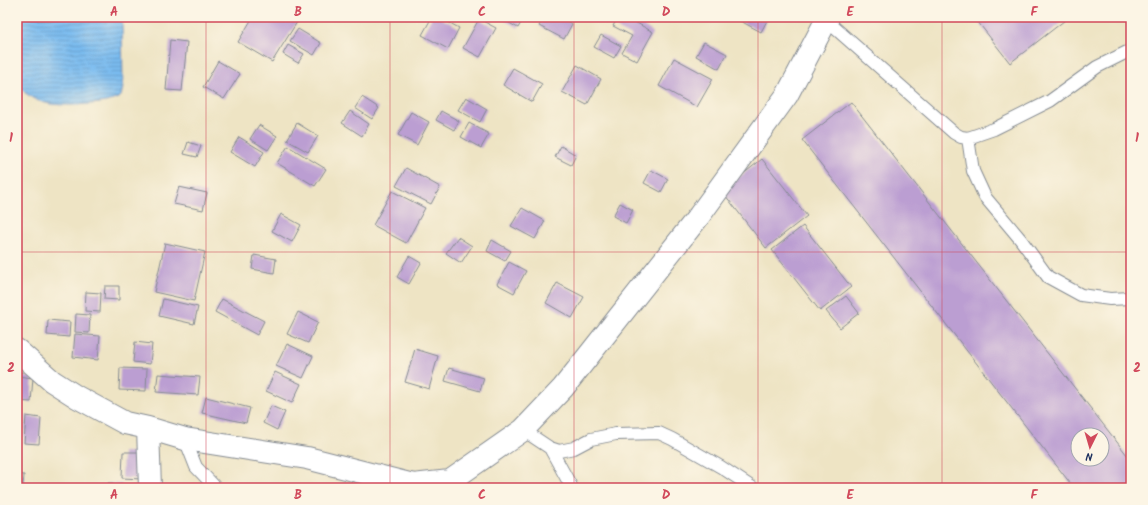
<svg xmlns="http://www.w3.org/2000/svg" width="1148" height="505" viewBox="0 0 1148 505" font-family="Kalam,sans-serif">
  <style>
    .water { fill: url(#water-rules); stroke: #4a76a7 }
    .building { fill: #bb9ed2; fill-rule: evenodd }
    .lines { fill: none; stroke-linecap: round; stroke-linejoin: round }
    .lane-casing { stroke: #848a91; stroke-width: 14 }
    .street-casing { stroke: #848a91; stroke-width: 24 }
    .lane { stroke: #fff; stroke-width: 12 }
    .street { stroke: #fff; stroke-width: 22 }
    .grid { fill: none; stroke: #d1495b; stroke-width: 1; stroke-opacity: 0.55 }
    .neatline { fill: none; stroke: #d1495b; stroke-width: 1.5 }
    .grid-label { font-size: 13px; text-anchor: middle; font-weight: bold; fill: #d1495b }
  </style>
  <defs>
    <pattern id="water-rules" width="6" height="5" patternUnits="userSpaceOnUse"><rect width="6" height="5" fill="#7abcf0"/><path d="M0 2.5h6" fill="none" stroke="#6399c6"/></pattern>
  </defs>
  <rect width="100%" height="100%" fill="#fcf5e5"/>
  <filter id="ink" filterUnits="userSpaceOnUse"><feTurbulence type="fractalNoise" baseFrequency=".025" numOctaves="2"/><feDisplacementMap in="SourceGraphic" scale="8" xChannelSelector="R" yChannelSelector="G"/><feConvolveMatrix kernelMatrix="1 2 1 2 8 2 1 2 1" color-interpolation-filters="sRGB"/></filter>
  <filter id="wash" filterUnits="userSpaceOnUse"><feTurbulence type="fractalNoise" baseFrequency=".012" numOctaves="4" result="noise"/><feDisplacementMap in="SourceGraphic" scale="16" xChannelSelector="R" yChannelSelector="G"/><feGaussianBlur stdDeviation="0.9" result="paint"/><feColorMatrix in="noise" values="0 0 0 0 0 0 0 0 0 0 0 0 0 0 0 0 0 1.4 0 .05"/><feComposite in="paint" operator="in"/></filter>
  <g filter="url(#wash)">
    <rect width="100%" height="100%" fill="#eee4c4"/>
    <path class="water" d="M17 17H122L123 87 121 96C110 104 88 104 74 105 57 105 40 105 27 94 24 92 22 90 21 87 14 72 17 35 17 17Z"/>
    <g id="blocks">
      <path class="building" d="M253 17H288L297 22 272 62 238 42Z
        M432 17H439L459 28 448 49 422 35Z
        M505 17H524L518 28 504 20Z
        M544 17H559L572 24 564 39 539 26Z
        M599 17H610L608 22Z
        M618 17H626L653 32 637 61 622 53 632 36 613 26Z
        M633 17H643L641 21Z
        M733 17H769L761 32Z
        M974 17H1069L1010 63Z
        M479 19 496 28 480 57 463 48Z
        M298 29 321 43 314 55 290 41Z
        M601 35 621 46 614 58 594 47Z
        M170 40 187 42 182 91 166 90Z
        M704 42 727 54 719 69 696 56Z
        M288 45 304 54 298 63 283 54Z
        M674 58 713 79 697 107 659 86Z
        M218 61 240 74 224 99 203 87Z
        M577 65 601 79 587 105 562 92Z
        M513 68 542 84 532 102 503 85Z
        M362 97 379 108 372 119 355 108Z
        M466 97 487 109 480 122 458 110Z
        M851 102 1131 460V488H1074L802 140ZM1078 435H1102V459H1078Z
        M350 111 369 124 362 136 342 123Z
        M441 111 459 121 454 130 436 120Z
        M411 112 429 122 417 145 398 135Z
        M297 123 318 136 308 152 287 140Z
        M469 123 489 134 481 148 461 137Z
        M259 125 277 136 268 150 250 139Z
        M239 137 264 152 255 167 230 152Z
        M188 142 201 146 197 157 184 154Z
        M288 146 326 169 315 186 277 163Z
        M561 146 576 155 571 165 555 157Z
        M762 159 807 216 766 248 722 191Z
        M406 168 440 187 431 204 396 186Z
        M651 170 668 179 661 192 644 183Z
        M179 187 207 193 203 210 174 204Z
        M392 191 425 208 406 243 373 225Z
        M620 203 633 210 626 223 613 216Z
        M522 208 545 221 535 239 511 226Z
        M281 214 301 225 292 242 272 231Z
        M803 226 851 287 820 311 772 250Z
        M458 237 472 246 461 263 446 253Z
        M492 240 511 251 505 261 487 251Z
        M165 243 205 252 194 301 154 292Z
        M254 255 276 259 274 273 252 269Z
        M409 256 421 263 409 284 397 277Z
        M509 262 526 271 514 293 497 284Z
        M557 283 584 297 572 318 546 303Z
        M105 286H119V300L104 299Z
        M86 292 101 293 100 312 85 311Z
        M846 296 859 313 840 328 826 311Z
        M163 299 198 307 194 324 159 316Z
        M222 299 264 321 257 335 215 312Z
        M298 312 318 322 308 343 287 334Z
        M76 314 90 315 89 333 75 332Z
        M48 320 70 322 69 337 47 335Z
        M75 334 100 336 98 360 73 357Z
        M135 342 152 344 150 364 133 362Z
        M287 344 313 356 303 378 276 366Z
        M415 349 438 356 429 389 405 382Z
        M17 357 25 371 17 374Z
        M120 368 147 369 146 391 119 390Z
        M449 368 484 378 480 391 445 381Z
        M275 372 301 384 292 403 266 391Z
        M158 374 200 377 198 395 156 392Z
        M17 376 33 378 31 402 17 401Z
        M206 397 250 408 246 423 202 413Z
        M271 406 285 412 277 430 263 423Z
        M17 411H20L19 428H17Z
        M26 416 41 418 39 444 24 443Z
        M123 452H142L141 479 122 478Z
        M17 474 24 475 23 486H17Z
        M108 483 122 484V488H108Z"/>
    </g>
  </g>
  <g filter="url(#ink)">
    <use href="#blocks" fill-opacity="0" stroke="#848a91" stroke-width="1"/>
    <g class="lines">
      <g class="lane-casing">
        <path id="lane" d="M827 21 954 133 961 137 968 138 994 129 1050 101 1097 67 1131 50
          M968 138 973 171 985 197 1021 240 1048 277 1081 295 1110 299 1131 298
          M523 430 550 448 559 451 574 448 591 439 616 434 659 433 672 439 721 467 753 488
          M185 439 196 467 216 488
          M550 448 572 488"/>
      </g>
      <g class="street-casing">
        <path id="street" d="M17 350 52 381 77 397 125 423 148 428 185 439 307 458 413 485 450 481 523 430 563 388 699 216 787 95 828 17
          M148 428 150 488"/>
      </g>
      <use href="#lane" class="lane"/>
      <use href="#street" class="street"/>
    </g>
  </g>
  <path class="grid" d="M206 17V488M390 17V488M574 17V488M758 17V488M942 17V488M17 252H1131"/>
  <rect width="1148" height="505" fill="none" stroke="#fcf5e5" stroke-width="44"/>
  <g transform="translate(1090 447) rotate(185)"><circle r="19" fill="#fcf5e5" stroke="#a2a6af"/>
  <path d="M0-3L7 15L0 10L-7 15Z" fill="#d1495b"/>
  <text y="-6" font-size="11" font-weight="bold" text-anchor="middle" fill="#1b2f5e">N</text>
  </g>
  <rect x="22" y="22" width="1104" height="461" class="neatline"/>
  <g class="grid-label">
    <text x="114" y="16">A</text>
    <text x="298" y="16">B</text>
    <text x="482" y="16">C</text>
    <text x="666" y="16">D</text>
    <text x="850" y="16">E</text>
    <text x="1034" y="16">F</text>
    <text x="11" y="142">1</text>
    <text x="1137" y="142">1</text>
    <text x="11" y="372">2</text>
    <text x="1137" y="372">2</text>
    <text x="114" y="499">A</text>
    <text x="298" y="499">B</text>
    <text x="482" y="499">C</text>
    <text x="666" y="499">D</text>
    <text x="850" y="499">E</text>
    <text x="1034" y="499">F</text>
  </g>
</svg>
